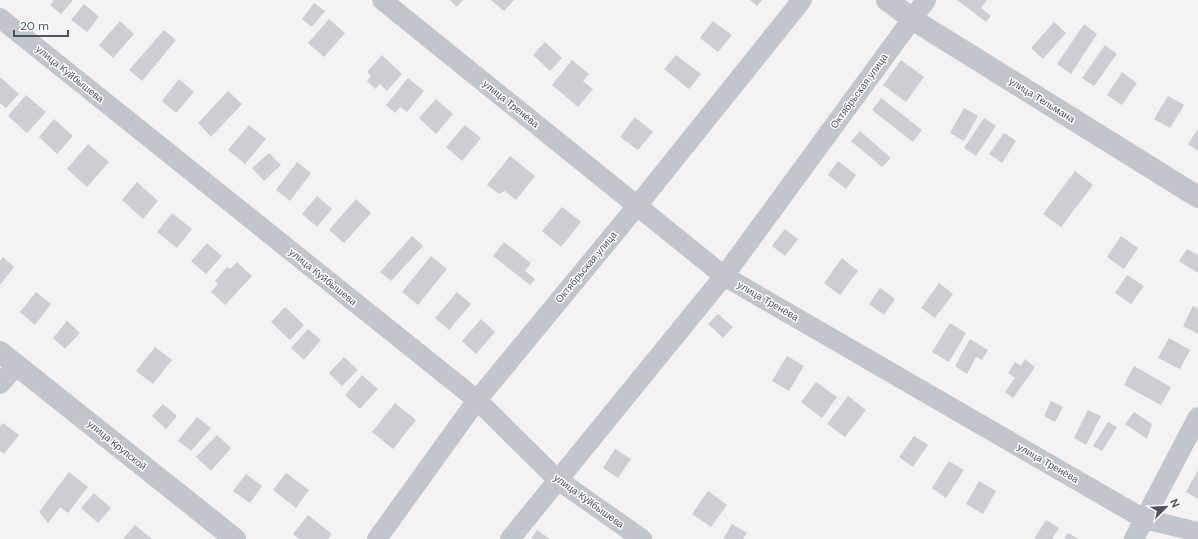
<svg xmlns="http://www.w3.org/2000/svg" width="1198" height="539" viewBox="0 0 1198 539" font-family="'DM Sans',sans-serif">
  <style>
    .building { fill: #cdced4 }
    .lines { fill: none; stroke-linecap: round; stroke-linejoin: round }
    .minor { stroke: #c0c6cc; stroke-width: 20 }
    .tertiary { stroke: #c0c6cc; stroke-width: 22 }
    .labels { text-anchor: middle; dominant-baseline: central; stroke-width: 3; stroke-linejoin: round; paint-order: stroke }
    .street-label { font-size: 10px; fill: #4c555d; stroke: #fff }
  </style>
  <rect width="100%" height="100%" fill="#f4f2f2"/>
  <path class="building" d="M54 0H73L61 14 50 5Z
    M450 0H463L457 7Z
    M491 0H514L504 11Z
    M750 0H762L757 6Z
    M957 0H987L981 8 991 16 986 22Z
    M314 3 325 11 312 27 302 19Z
    M84 4 99 17 87 32 71 20Z
    M329 19 345 33 324 57 308 43Z
    M120 21 134 34 113 58 99 45Z
    M713 21 732 35 718 52 700 38Z
    M1054 22 1066 33 1043 59 1031 48Z
    M1084 24 1097 34 1071 74 1057 64Z
    M164 30 176 40 142 81 129 70Z
    M545 42 562 58 550 71 533 55Z
    M1105 45 1117 54 1094 86 1082 78Z
    M382 55 402 74 387 91 380 84 375 89 367 81 371 76 367 72Z
    M676 55 701 74 689 89 664 69Z
    M572 60 589 74 583 81 593 89 578 107 552 85Z
    M901 60 924 77 906 102 883 85Z
    M1122 72 1137 83 1122 105 1107 95Z
    M0 77 19 94 6 108 0 103Z
    M408 78 424 91 407 112 400 107 395 113 386 105Z
    M179 79 194 92 176 113 162 101Z
    M228 91 242 104 211 137 198 123Z
    M26 95 46 112 27 133 8 116Z
    M1168 96 1184 105 1170 128 1154 119Z
    M881 98 922 130 913 142 872 110Z
    M436 99 453 114 436 134 419 118Z
    M964 108 978 116 964 141 950 133Z
    M635 117 653 132 638 150 620 137Z
    M984 118 996 126 976 156 964 148Z
    M54 119 73 136 57 154 39 137Z
    M249 125 266 139 245 164 228 150Z
    M465 125 481 138 462 161 446 147Z
    M1198 129V151L1188 144Z
    M860 131 891 158 882 167 851 141Z
    M1004 133 1016 141 1002 163 989 154Z
    M88 144 109 162 87 187 67 169Z
    M269 153 281 165 264 181 252 168Z
    M510 156 535 176 516 200 505 191 499 194 487 185Z
    M838 161 856 175 846 189 828 175Z
    M297 162 311 173 290 201 276 190Z
    M1075 171 1093 185 1061 227 1043 214Z
    M137 182 158 201 143 219 122 200Z
    M317 196 332 209 317 227 302 214Z
    M356 199 371 213 344 243 329 230Z
    M562 207 581 222 561 247 542 231Z
    M172 213 192 229 177 248 157 232Z
    M785 229 798 239 785 256 772 246Z
    M412 236 423 246 391 281 380 272Z
    M1121 236 1138 248 1124 269 1107 257Z
    M504 242 531 263 525 271 535 279 530 285 493 256Z
    M207 243 222 256 206 274 191 261Z
    M1187 249 1198 255V273L1179 261Z
    M431 256 447 269 418 305 402 292Z
    M3 257 14 267 0 285V261Z
    M842 258 858 271 840 295 824 283Z
    M237 262 252 276 225 305 211 292 218 284 215 281 227 267 230 269Z
    M1127 275 1144 286 1131 304 1115 293Z
    M939 283 953 294 935 318 921 308Z
    M880 288 895 299 884 315 869 304Z
    M36 292 51 304 35 325 20 312Z
    M457 292 471 304 449 330 435 318Z
    M1193 306 1198 309V334L1183 326Z
    M285 307 304 325 290 340 271 322Z
    M718 314 733 327 723 338 708 324Z
    M481 319 495 332 476 354 462 341Z
    M67 321 80 333 65 349 53 338Z
    M950 323 966 333 949 362 932 352Z
    M308 329 321 340 304 360 291 348Z
    M1169 338 1190 350 1180 369 1158 358Z
    M970 339 988 350 982 360 976 357 967 374 955 366Z
    M155 347 172 360 153 384 136 371Z
    M787 356 804 366 789 391 772 381Z
    M344 357 358 370 342 386 329 373Z
    M1025 359 1035 367 1013 398 1005 392 1015 378 1008 373 1015 362 1021 366Z
    M1134 366 1171 387 1161 405 1124 385Z
    M362 375 378 389 360 409 345 395Z
    M816 382 837 397 822 418 801 402Z
    M848 396 866 410 845 437 827 424Z
    M1051 401 1063 407 1055 422 1044 416Z
    M395 403 416 420 393 449 372 432Z
    M163 404 177 416 166 429 152 416Z
    M1088 410 1101 416 1086 445 1074 438Z
    M1134 412 1152 424 1147 439 1125 424Z
    M197 417 211 428 191 451 178 441Z
    M1108 422 1117 427 1102 451 1093 446Z
    M3 423 19 435 4 454 0 451V427Z
    M217 435 231 448 211 471 196 457Z
    M914 436 928 445 913 467 899 457Z
    M615 449 631 459 618 478 603 468Z
    M949 461 964 470 946 498 932 488Z
    M1198 470V499L1186 492Z
    M69 472 88 487 68 513 60 507 48 523 39 512Z
    M286 473 309 490 296 508 273 490Z
    M246 474 262 486 250 503 233 491Z
    M979 481 996 491 983 514 966 504Z
    M708 491 727 505 711 527 692 514Z
    M94 493 111 508 98 523 81 508Z
    M308 515 332 534 328 539H299L293 534Z
    M1046 520 1059 528 1052 539H1034Z
    M732 524 747 533 743 539H723Z
    M135 525 152 539H123Z
    M537 530 550 539H531Z
    M1068 533 1079 539H1064Z"/>
  <g class="lines">
    <path class="minor" d="M382 0 724 276 1144 519 1198 532
      M0 18 477 400 558 480 642 539
      M0 384 17 365
      M377 539 477 400 637 206 802 0
      M510 539 724 276 926 0
      M1134 539 1198 417"/>
    <path class="tertiary" d="M887 0 912 19 1198 197
      M0 352 235 539"/>
  </g>
  <g class="labels">
    <g class="street-label">
      <text transform="translate(70 74) rotate(39)">улица Куйбышева</text>
      <text transform="translate(859 91) rotate(-54)">Октябрьская улица</text>
      <text transform="translate(1042 100) rotate(32)">улица Тельмана</text>
      <text transform="translate(511 104) rotate(39)">улица Тренёва</text>
      <text transform="translate(586 267) rotate(-50)">Октябрьская улица</text>
      <text transform="translate(323 277) rotate(39)">улица Куйбышева</text>
      <text transform="translate(768 301) rotate(30)">улица Тренёва</text>
      <text transform="translate(117 445) rotate(39)">улица Крупской</text>
      <text transform="translate(1048 463) rotate(30)">улица Тренёва</text>
      <text transform="translate(589 501) rotate(36)">улица Куйбышева</text>
    </g>
  </g>
  <g transform="translate(1166 507) rotate(66)" stroke="#ffffff" stroke-width="3" paint-order="stroke">
  <path d="M0-3L7 15L0 10L-7 15Z" fill="#4c555d"/>
  <text y="-6" font-size="11" font-weight="bold" text-anchor="middle" fill="#4c555d">N</text>
  </g>
  <path d="M14 30v6h54v-6" fill="none" stroke="#4c555d" stroke-width="2"/>
  <text x="20" y="30" font-size="12" fill="#4c555d" stroke="#ffffff" stroke-width="3" paint-order="stroke">20 m</text>
</svg>
